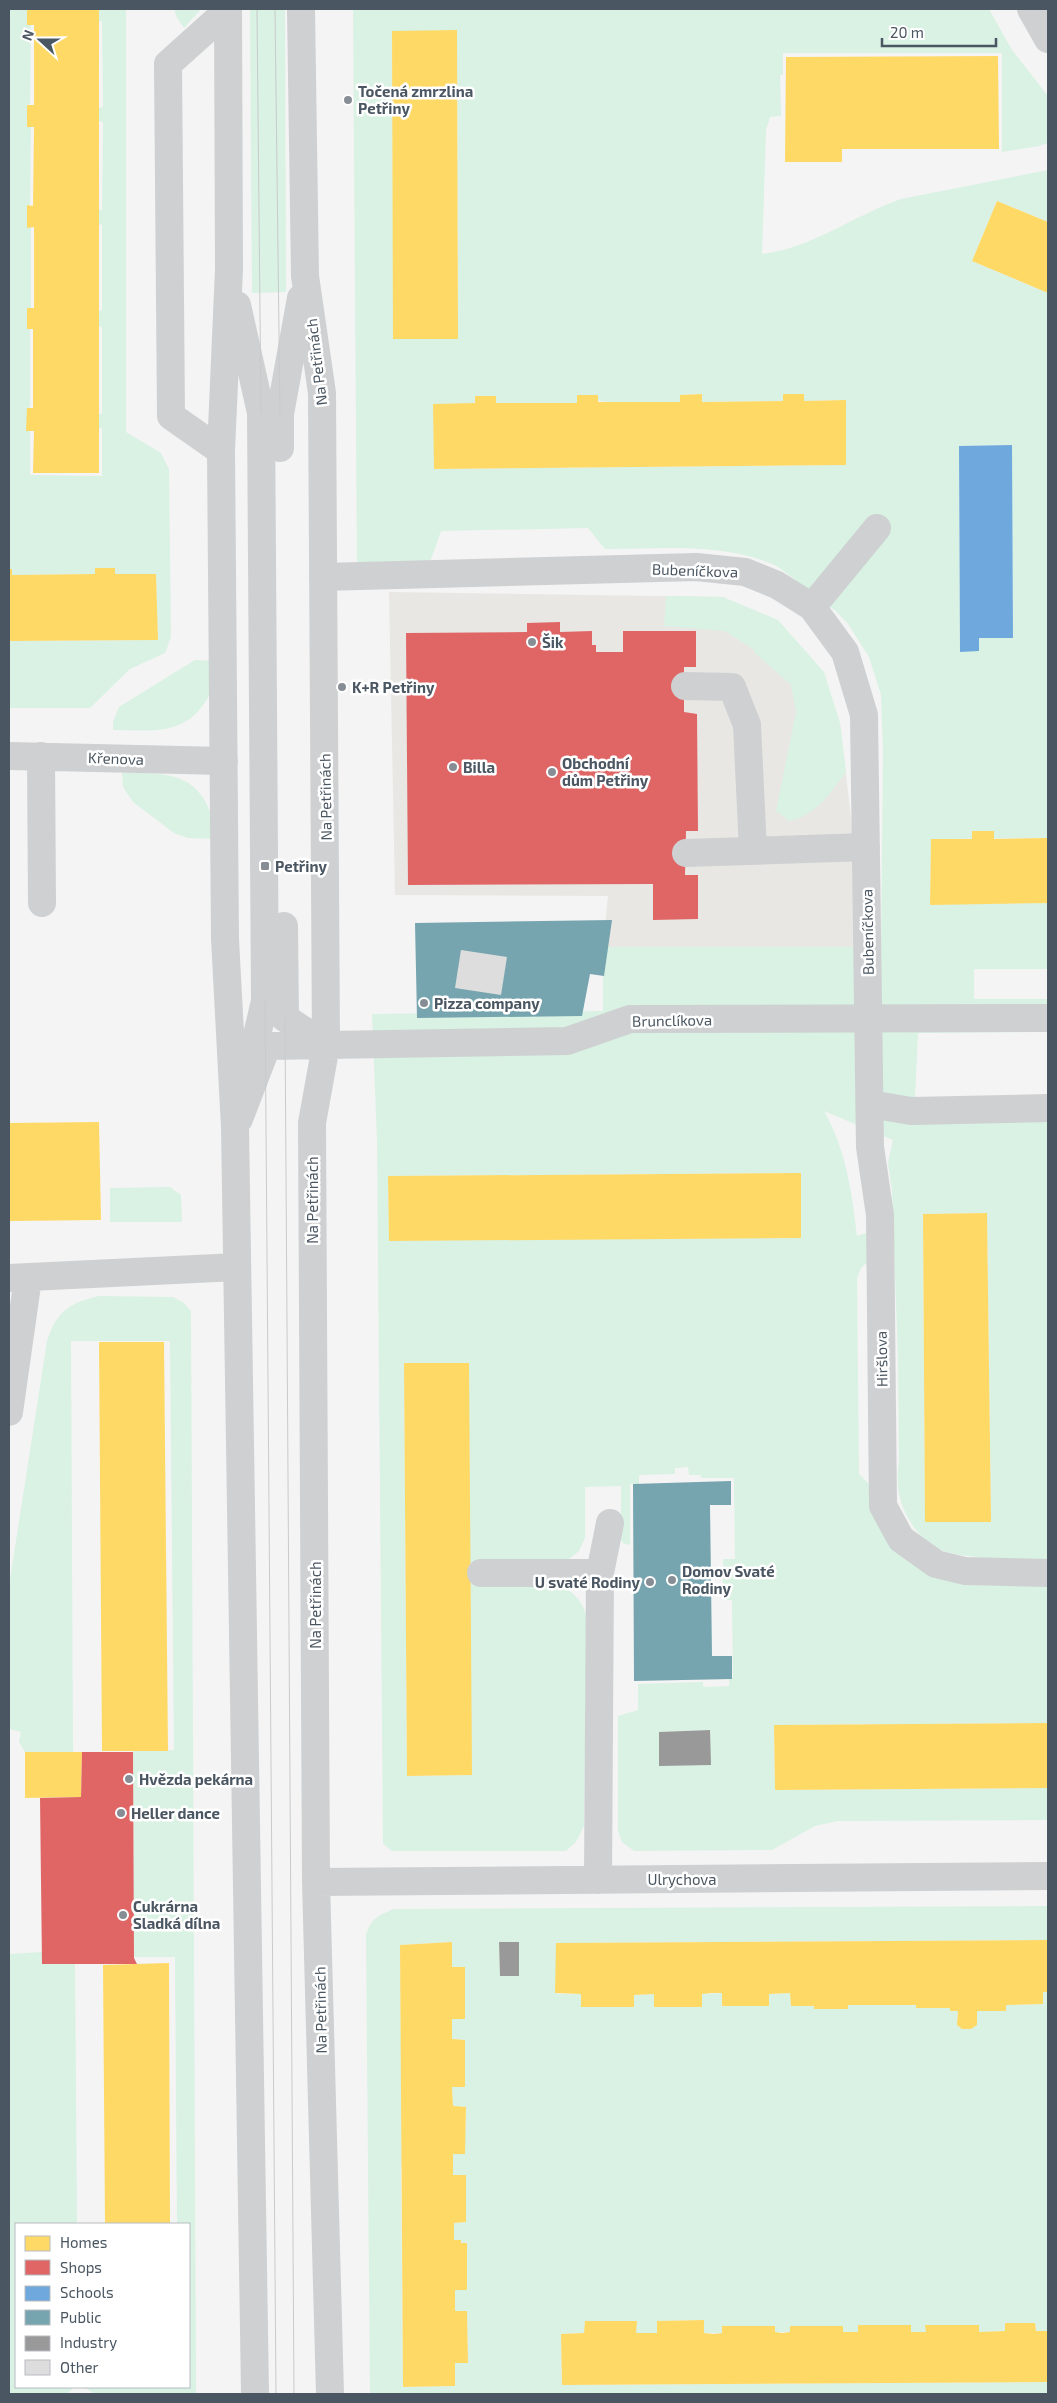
<svg xmlns="http://www.w3.org/2000/svg" width="1057" height="2403" viewBox="0 0 1057 2403" font-family="'Exo 2',sans-serif">
  <style>
    .commercial { fill: #e8e7e3 }
    .green { fill: #d9f2e3; fill-rule: evenodd }
    .homes { fill: #ffd966 }
    .shops { fill: #e06666 }
    .schools { fill: #6fa8dc }
    .public { fill: #76a5af }
    .industry { fill: #999 }
    .building { fill: #ddddde }
    .lines { fill: none; stroke-linecap: round; stroke-linejoin: round }
    .minor { stroke: #ced0d2; stroke-width: 28 }
    .tram { stroke: #c9cacc; stroke-width: 1 }
    .poi-dot { fill: #868d94; stroke: #fff; stroke-width: 2 }
    .labels { text-anchor: middle; dominant-baseline: central; stroke-width: 5; stroke-linejoin: round; paint-order: stroke }
    .poi-label { font-size: 15px; font-weight: bold; fill: #4a5661; stroke: #fff; text-anchor: start }
    .street-label { font-size: 15px; fill: #4a5661; stroke: #fff }
  </style>
  <rect width="100%" height="100%" fill="#f4f4f4"/>
  <path class="commercial" d="M389 592 723 597 840 723 854 843 856 947H603L608 896 395 895Z"/>
  <path class="green" d="M9 9H27V25H31L30 104 27 105V126L31 127 30 205H27V227H31V308H27V328H30V407L27 408V430H30V475L102 476V428H99V414H102V327L99 326V311L102 310V225L99 224V210H102L103 122 99 121V108L103 107 102 21H99V9H126V432L161 453 169 469 171 637 165 653 130 669 90 708H9V641L158 640 156 574H115V568H95V574L12 575V569H9Z
    M174 9H201L184 28 177 18Z
    M250 9H285L286 292 252 293Z
    M353 9H989L1012 50 1048 96V143L1039 146 1002 152V53H783V75H780L781 116 770 117 766 130 762 254C810 249 855 215 901 199L1048 170V222L997 201 972 261 1048 293V838L931 839 930 904 1048 903V969H974V999H1048V1032L918 1033 915 1098H1048V1560C1020 1558 958 1561 935 1547 923 1540 914 1529 907 1516 898 1499 896 1481 899 1461L898 1360 892 1190 888 1163 893 1140 824 1111C846 1150 852 1192 857 1236L869 1232 870 1260 861 1268 857 1278 859 1474 871 1486 888 1545 914 1565 944 1577 1048 1587V1723L774 1725 775 1790 1048 1788V1820L838 1821 815 1826 772 1850 634 1851 622 1842 618 1831V1716L638 1710V1684L703 1682V1687L729 1686V1678H733L732 1600H723V1559H735L734 1478H701V1475H689L688 1467 675 1468V1474L639 1475V1484H630V1545L623 1543 621 1539V1486L585 1487V1538L579 1551 568 1560 557 1583C573 1592 583 1600 587 1619L584 1826 576 1842 566 1851H392L383 1844 377 1140 372 1014 603 1011V947H881L883 752 881 695 869 657 848 624 837 612 777 566C723 542 663 549 605 549L588 528 441 531 429 565 357 566ZM457 31 458 339H394L392 32ZM702 394V402L783 401V394H804V401L845 400 846 465 434 469 475 403V396H495L496 403H577V395C610 407 646 402 680 402L681 395ZM1011 445 1013 638H979V651H960L959 446ZM801 1173 699 1238 389 1240 388 1176ZM987 1213 991 1522H925L923 1214ZM468 1363 471 1775 407 1776 404 1364ZM710 1730 659 1766V1732Z
    M666 596 723 597 778 620 824 672 840 723 846 772C831 792 816 816 789 821L776 811 796 712 791 685 755 653 753 649 725 631 664 626Z
    M195 660 213 661C212 669 213 677 212 685 211 694 206 702 200 709 178 736 145 730 113 730V722L119 707Z
    M122 773C159 773 195 770 210 812 213 820 213 830 214 839L188 838 174 833 133 802 123 787Z
    M170 1187 181 1195 182 1222H110V1188Z
    M99 1296 173 1297 184 1303 191 1311 196 2394H95L84 2387H189V2224H177L175 1957H134L133 1751 174 1750 170 1341H71L73 1752H25L19 1742 21 1732 9 1729V1586L47 1341C57 1311 69 1303 99 1296Z
    M1048 1906V1940L557 1943V1980H555L557 1994H581V2007H634V1995L654 1994 655 2007H702V1994L722 1993V2006H769V1994L790 1993 791 2006H814V2008L848 2005H916V2008H950V2011H958L957 2025 977 2011H1006V2005L1043 2004V1992H1048V2331H1036L1035 2323H1020L1005 2331 979 2332 978 2325H926V2332H911L910 2325H858V2332H843V2326H791L790 2332H775V2326L722 2333H704L703 2320 657 2321V2333H636V2321H585L584 2333 561 2334 562 2385 1048 2382V2394H370L366 1935C371 1918 379 1915 394 1909ZM452 1942V1967L465 1968V2019H452V2039L465 2040V2087H452L453 2106 466 2107V2131H402L400 1945ZM499 1942 519 1943V1976H500ZM453 2165V2175H466V2222L454 2223V2240H460L461 2243H467V2290H455V2311H467L468 2363H455V2386L403 2387 401 2166Z
    M42 1952V1964L75 1963 77 2224H16V2387H75L66 2394H9V1954Z"/>
  <path class="homes" d="M27 9H99V473H33L34 431H26L27 408H33V329H27V308H34V227L27 228V205L33 206 34 127H27V105H34V25H27Z
    M457 30 458 339H393L392 31Z
    M998 56 999 149H842V162H785L786 57Z
    M997 201 1048 222V293L972 261Z
    M702 394V402L783 401V394H804V401L846 400V465L434 469 433 404 475 403V396H496V403H577V395H598V402H680V395Z
    M95 568H115V574H156L158 640 9 641V569H12V575L95 574Z
    M972 831H994V839L1048 838V903L930 905 931 839H972Z
    M99 1122 101 1220 9 1221V1123Z
    M801 1173V1238L389 1241 388 1176Z
    M987 1213 991 1522H925L923 1214Z
    M99 1342H164L168 1751H102Z
    M404 1363H469L472 1775 407 1776Z
    M1048 1723V1788L775 1790 774 1725Z
    M25 1752H82L81 1797 25 1798Z
    M1048 1940V1992H1043V2004L1006 2005V2011H977V2025L971 2029H962L957 2025 958 2011H950V2008H916V2005H848V2009H814V2006H791L790 1993 769 1994V2006H722V1993H712L702 1994V2007H654V1994L634 1995V2007H581V1994L555 1993 556 1943Z
    M452 1942V1967H465V2019H452V2039L465 2040V2087H452L453 2106 466 2107 465 2154H453V2175H466V2222L454 2223V2240H461V2243H467V2290H455V2311H467L468 2363H455V2386L403 2387 400 1945Z
    M169 1963 170 2224H105L103 1965Z
    M704 2320V2333L714 2334 722 2333V2326H775V2332L782 2333 790 2332V2326H843V2332H858V2325H911V2332H926L925 2325H979V2332L1005 2331V2323H1035L1036 2331H1048V2382L562 2385 561 2334 584 2333 585 2321H637L636 2333H657V2321Z"/>
  <path class="shops" d="M560 622V632L592 631V645H596V652H623V631H696V667H684V712L697 714 698 831H686L685 875H698V919L653 920V884L408 885 406 633 527 632V623Z
    M82 1752H133L134 1958 137 1964H42L40 1798 81 1797Z"/>
  <path class="schools" d="M1012 445 1013 638H979V651L960 652 959 446Z"/>
  <path class="public" d="M612 920 604 976 590 974 582 1016 417 1018 415 923Z
    M731 1481V1505H710L712 1656H732V1679L634 1681 633 1484Z"/>
  <path class="industry" d="M710 1730 711 1765 659 1766V1732Z
    M499 1942H519V1976H500Z"/>
  <path class="building" d="M461 950 507 957 501 995 455 988Z"/>
  <g class="lines">
    <path class="minor" d="M228 9 229 269 221 451 225 939 235 1127 255 2394
      M301 9 305 276 322 393 326 1045 312 1123 316 1882 330 2394
      M1031 9 1048 39
      M237 305 261 413 265 1001 250 1065
      M280 448V414L301 298
      M221 451 171 416 168 64 228 10
      M323 577 696 567 745 572 777 585 812 607 845 652 864 715 870 1147 880 1215 883 1506 901 1539 936 1564 965 1571 1048 1573
      M812 607 877 528
      M685 686 732 687 747 725 753 850
      M9 756 224 761
      M41 756 42 903
      M686 853 866 847
      M284 926 285 1018 326 1045
      M870 1104 911 1111 1048 1108
      M239 1119 267 1046 567 1041 630 1019 1048 1018
      M9 1278 237 1267
      M9 1412 28 1278
      M481 1573H600
      M598 1880 600 1573 610 1523
      M316 1882 1048 1876"/>
    <path class="tram" d="M257 9 261 413
      M275 9 280 414
      M265 1001 276 2394
      M285 1018 294 2394"/>
  </g>
  <g class="poi-dot">
    <circle cx="348" cy="100" r="5"/>
    <circle cx="532" cy="642" r="5"/>
    <circle cx="342" cy="687" r="5"/>
    <circle cx="453" cy="767" r="5"/>
    <circle cx="552" cy="772" r="5"/>
    <rect x="260" y="861" width="10" height="10" rx="2.5"/>
    <circle cx="424" cy="1003" r="5"/>
    <circle cx="672" cy="1580" r="5"/>
    <circle cx="650" cy="1582" r="5"/>
    <circle cx="129" cy="1779" r="5"/>
    <circle cx="121" cy="1813" r="5"/>
    <circle cx="123" cy="1915" r="5"/>
  </g>
  <g class="labels">
    <g class="poi-label">
      <text x="358" y="91">Točená zmrzlina<tspan x="358" dy="17">Petřiny</tspan></text>
      <text x="542" y="642">Šik</text>
      <text x="352" y="687">K+R Petřiny</text>
      <text x="562" y="763">Obchodní<tspan x="562" dy="17">dům Petřiny</tspan></text>
      <text x="463" y="767">Billa</text>
      <text x="275" y="866">Petřiny</text>
      <text x="434" y="1003">Pizza company</text>
      <text x="682" y="1571">Domov Svaté<tspan x="682" dy="17">Rodiny</tspan></text>
      <text x="640" y="1582" text-anchor="end">U svaté Rodiny</text>
      <text x="139" y="1779">Hvězda pekárna</text>
      <text x="131" y="1813">Heller dance</text>
      <text x="133" y="1906">Cukrárna<tspan x="133" dy="17">Sladká dílna</tspan></text>
    </g>
    <g class="street-label">
      <text transform="translate(316 362) rotate(-97)">Na Petřinách</text>
      <text transform="translate(695 570) rotate(2)">Bubeníčkova</text>
      <text transform="translate(116 758) rotate(2)">Křenova</text>
      <text transform="translate(325 797) rotate(-91)">Na Petřinách</text>
      <text transform="translate(867 932) rotate(-91)">Bubeníčkova</text>
      <text transform="translate(672 1020) rotate(-1)">Brunclíkova</text>
      <text transform="translate(312 1200) rotate(-90)">Na Petřinách</text>
      <text transform="translate(881 1359) rotate(-91)">Hiršlova</text>
      <text transform="translate(315 1605) rotate(-90)">Na Petřinách</text>
      <text x="682" y="1879">Ulrychova</text>
      <text transform="translate(320 2010) rotate(-91)">Na Petřinách</text>
    </g>
  </g>
  <rect width="1057" height="2403" fill="none" stroke="#4a5661" stroke-width="20"/>
  <rect x="15" y="2223" width="175" height="165" fill="#ffffff" stroke="#b7bbc0"/>
  <rect x="25" y="2236" width="25" height="15" fill="#ffd966" stroke="#b7bbc0"/>
  <text x="60" y="2248" font-size="15" fill="#4a5661">Homes</text>
  <rect x="25" y="2260" width="25" height="15" fill="#e06666" stroke="#b7bbc0"/>
  <text x="60" y="2273" font-size="15" fill="#4a5661">Shops</text>
  <rect x="25" y="2286" width="25" height="15" fill="#6fa8dc" stroke="#b7bbc0"/>
  <text x="60" y="2298" font-size="15" fill="#4a5661">Schools</text>
  <rect x="25" y="2310" width="25" height="15" fill="#76a5af" stroke="#b7bbc0"/>
  <text x="60" y="2323" font-size="15" fill="#4a5661">Public</text>
  <rect x="25" y="2336" width="25" height="15" fill="#999999" stroke="#b7bbc0"/>
  <text x="60" y="2348" font-size="15" fill="#4a5661">Industry</text>
  <rect x="25" y="2360" width="25" height="15" fill="#ddddde" stroke="#b7bbc0"/>
  <text x="60" y="2373" font-size="15" fill="#4a5661">Other</text>
  <g transform="translate(40 40) rotate(291)" stroke="#ffffff" stroke-width="4" paint-order="stroke">
  <path d="M0-4L9 19L0 12L-9 19Z" fill="#4a5661"/>
  <text y="-8" font-size="14" font-weight="bold" text-anchor="middle" fill="#4a5661">N</text>
  </g>
  <path d="M882 38v8h114v-8" fill="none" stroke="#4a5661" stroke-width="2.5"/>
  <text x="890" y="38" font-size="15" fill="#4a5661" stroke="#ffffff" stroke-width="4" paint-order="stroke">20 m</text>
</svg>
